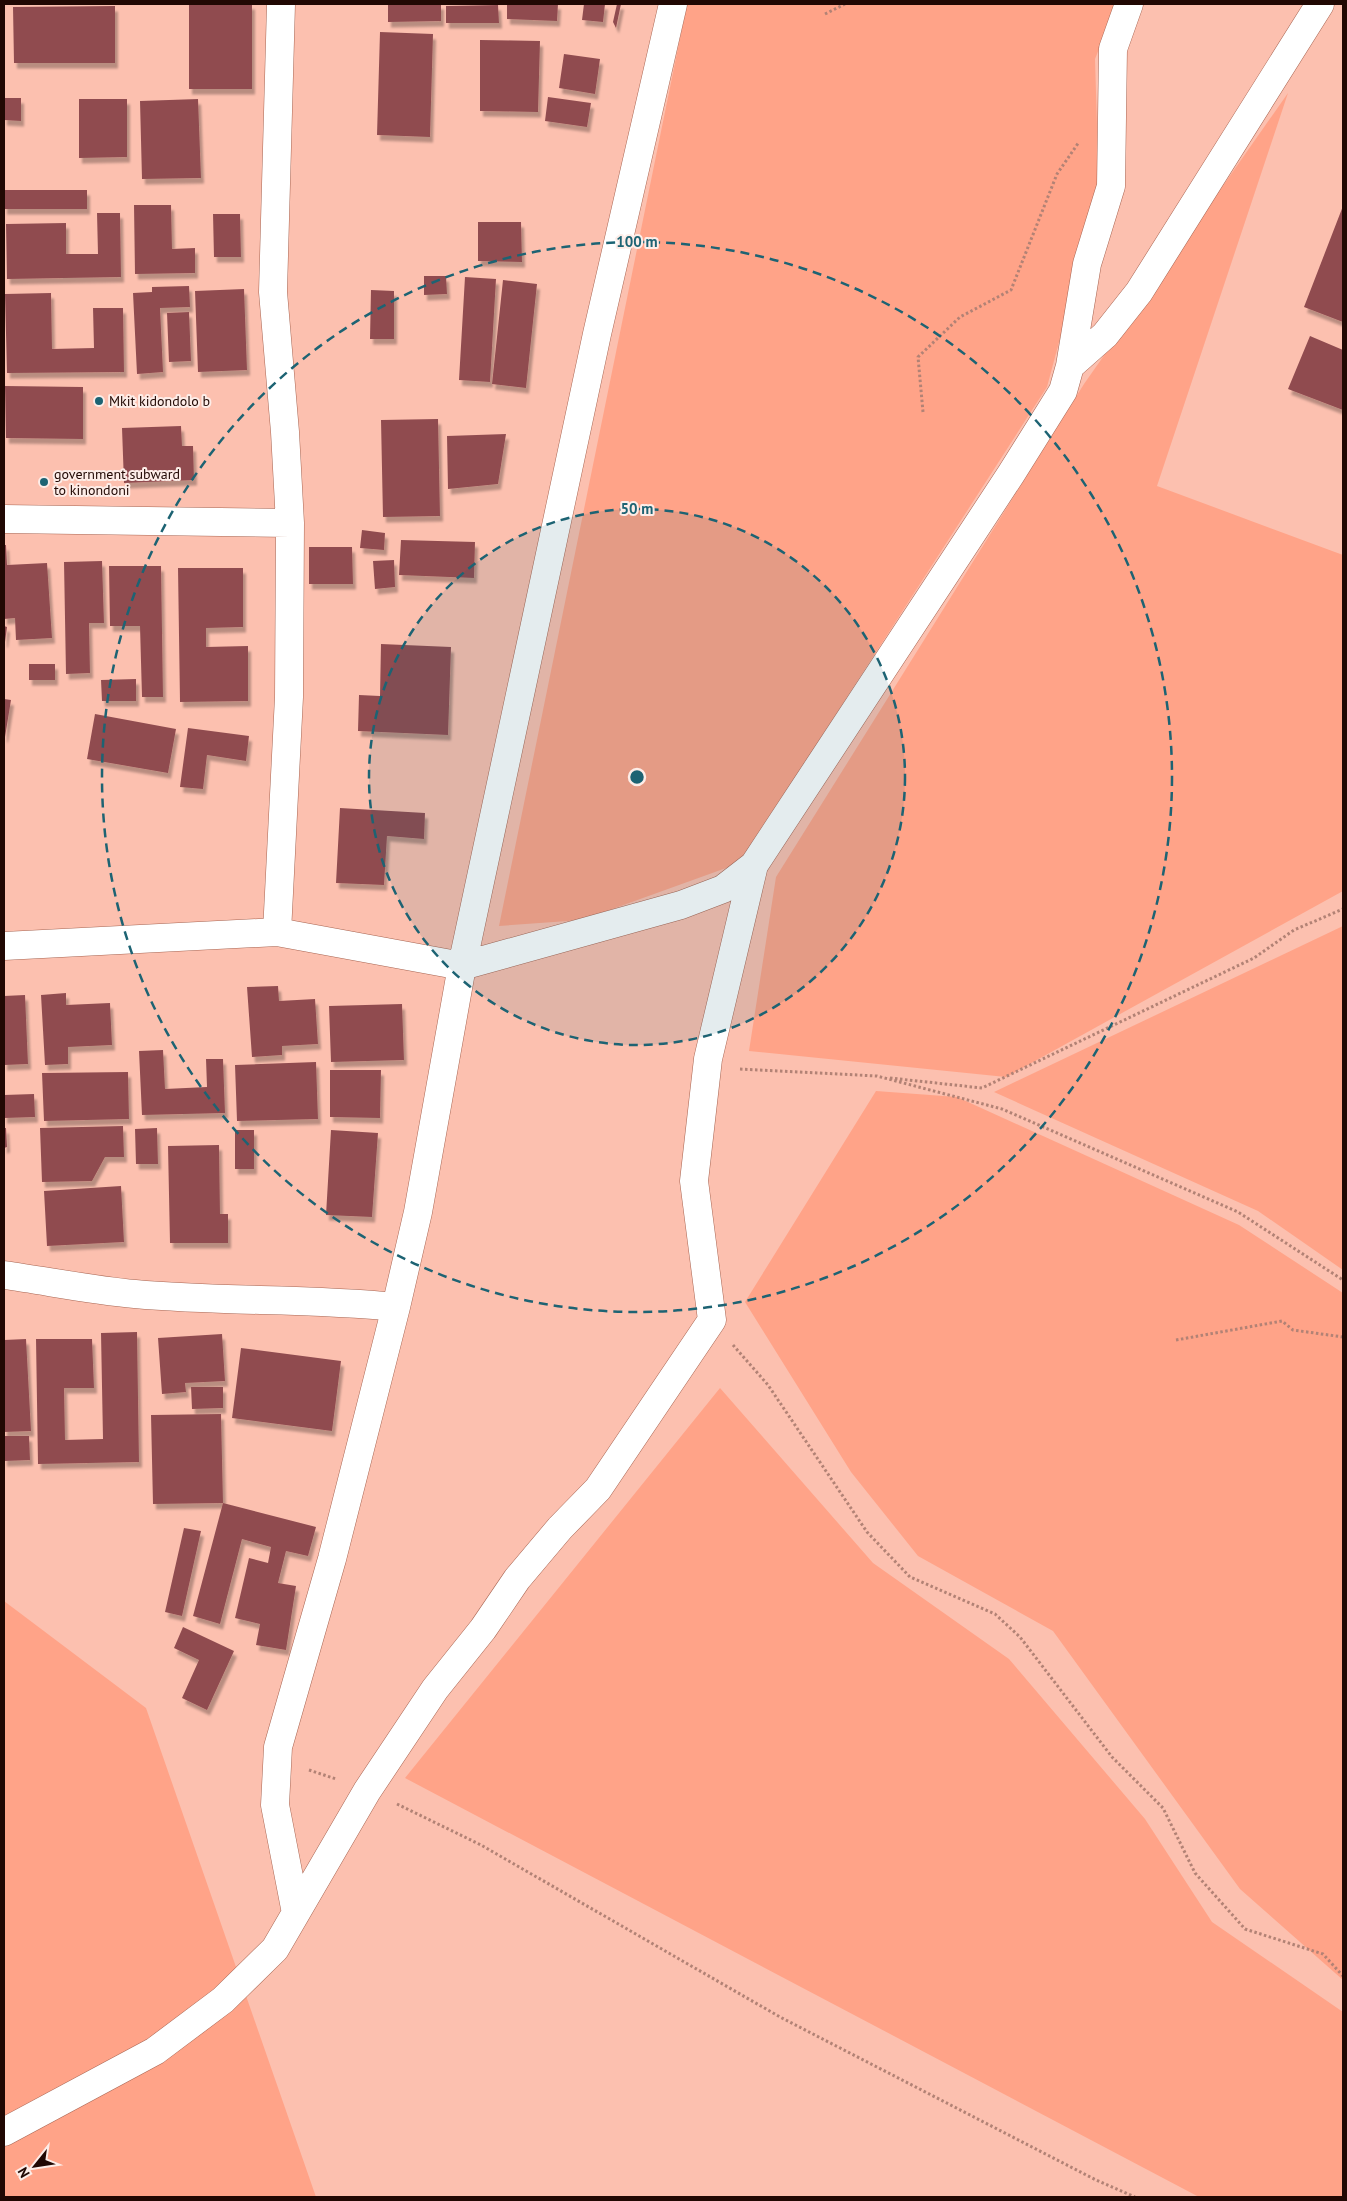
<svg xmlns="http://www.w3.org/2000/svg" width="1347" height="2201" viewBox="0 0 1347 2201" font-family="'PT Sans',sans-serif">
  <style>
    .green { fill: #ffa388 }
    .building { fill: #904c50; filter: url(#shadow) }
    .lines { fill: none; stroke-linecap: round; stroke-linejoin: round }
    .street-casing { stroke: #a86552; stroke-width: 29 }
    .path { stroke: #b28275; stroke-width: 3; stroke-dasharray: 2.5 2.5; stroke-linecap: butt }
    .street { stroke: #fff; stroke-width: 28 }
    .ring { fill: none; stroke: #1d6373; stroke-width: 2.5; stroke-dasharray: 9 6 }
    .poi-dot { fill: #1d6373; stroke: #fdede8; stroke-width: 2 }
    .labels { text-anchor: middle; dominant-baseline: central; stroke-width: 4; stroke-linejoin: round; paint-order: stroke }
    .poi-label { font-size: 14px; fill: #210803; stroke: #fdede8; text-anchor: start }
    .centre { fill: #1d6373; stroke: #fdede8; stroke-width: 2.5 }
    .ring-label { font-size: 15px; text-anchor: middle; font-weight: bold; fill: #1d6373; stroke: #fdede8; stroke-width: 4; stroke-linejoin: round; paint-order: stroke }
  </style>
  <defs>
    <filter id="shadow"><feDropShadow dx="3" dy="5.5" stdDeviation="1" flood-color="#0004"/></filter>
  </defs>
  <rect width="100%" height="100%" fill="#fcc0af"/>
  <path class="green" d="M687 4H1117L1095 59 1099 193 1047 387 740 863 582 920 499 926Z
    M1288 93 1157 486 1343 555V891L1006 1077 749 1051 776 877 1084 384Z
    M1343 926V1270L1258 1211 994 1092Z
    M876 1091 957 1097 1239 1225 1343 1293V1980L1240 1889 1053 1631 918 1556 851 1472 745 1302Z
    M720 1388 873 1563 1009 1659 1145 1819 1212 1922 1343 2012V2197H1199L405 1778Z
    M4 1601 146 1708 316 2197H4Z"/>
  <path class="building" d="M189 4H252V89H189Z
    M388 4H441V21L388 22Z
    M507 4H558L557 21 507 19Z
    M584 4H605L603 22 582 20Z
    M617 4H621L616 28 613 22Z
    M498 5 499 23H446V6Z
    M115 6V63H14L13 7Z
    M380 32 433 34 430 137 377 135Z
    M480 40 540 41 538 112 480 111Z
    M564 54 600 59 595 94 559 88Z
    M548 97 591 103 587 127 545 121Z
    M4 98H21V121L4 120Z
    M79 99H127V157L79 158Z
    M198 99 201 178 142 179 140 101Z
    M4 190H87V209H4Z
    M134 205H171L172 249 195 248V273L135 274Z
    M1343 206V322L1304 307Z
    M97 213H120L121 277 7 279 6 224 66 223V254H98Z
    M213 214H240L241 257H214Z
    M478 222H521L522 262 478 261Z
    M424 276H446L447 294 424 295Z
    M465 277 496 279 490 382 459 380Z
    M503 280 537 284 526 388 492 384Z
    M189 286 190 307 160 308 163 372 137 374 133 293 152 292V287Z
    M244 289 247 370 198 372 195 291Z
    M371 290 394 291V339H370Z
    M51 293 52 349 94 348 93 308H123L124 372 7 373 5 294Z
    M189 312 191 361 169 362 167 313Z
    M1310 336 1343 350V410L1288 389Z
    M5 386 83 387V439L6 438Z
    M438 419 440 516 383 517 381 420Z
    M181 426 182 446H193L194 480 124 483 122 428Z
    M506 434 498 484 448 489 447 436Z
    M362 530 385 533 384 550 360 548Z
    M401 540 475 542 474 578 399 575Z
    M4 545H6L7 565 47 563 52 638 16 640 15 618 4 619Z
    M309 547H352L353 584H309Z
    M394 560 395 587 375 589 373 561Z
    M102 561 104 623H89L90 673 66 674 64 562Z
    M109 566H161L163 697H142L140 626H110Z
    M178 568H243V627L206 628V647L248 646V701L180 702Z
    M4 626 7 627 5 642H4Z
    M381 644 451 647 448 735 358 731 359 695 380 696Z
    M29 664H55V680H29Z
    M136 679V701H102L101 680Z
    M4 699 11 700 5 737H4Z
    M95 714 176 729 168 773 87 759Z
    M188 728 249 736 246 761 207 755 203 789 180 787Z
    M340 808 425 813 424 839 387 836 384 885 336 883Z
    M278 986 279 1001 315 999 318 1044 282 1046V1055L252 1057 247 987Z
    M66 993V1005L110 1003 112 1045 68 1047V1064L45 1065 41 995Z
    M25 995 28 1064 4 1065V996Z
    M402 1004 404 1060 331 1062 329 1006Z
    M163 1050 165 1089 207 1087 206 1059H223L225 1113 142 1115 139 1051Z
    M316 1062 318 1119 237 1121 235 1065Z
    M330 1070H381L380 1118 330 1117Z
    M128 1072 129 1119 44 1121 42 1073Z
    M34 1094 35 1117 4 1118V1095Z
    M123 1126 124 1157H105L92 1181 42 1182 40 1128Z
    M4 1128H6L7 1147 4 1148Z
    M157 1128 158 1164H136L135 1129Z
    M235 1130H254V1169H235Z
    M331 1130 378 1133 372 1217 326 1215Z
    M219 1145 220 1214H228V1243H170L168 1146Z
    M121 1186 124 1242 47 1246 44 1191Z
    M137 1332 139 1462 38 1464 36 1339H92L94 1388H64L65 1440 103 1439 101 1333Z
    M222 1334 225 1381 185 1383 186 1392 162 1394 158 1338Z
    M26 1339 31 1431 4 1432V1340Z
    M241 1348 341 1361 332 1431 232 1418Z
    M191 1387H223V1408L192 1409Z
    M221 1414 223 1503 153 1504 151 1415Z
    M4 1436H29L30 1460 4 1461Z
    M223 1503 316 1527 308 1556 286 1551 278 1583 296 1586 286 1650 256 1645 260 1624 235 1618 249 1558 268 1563 271 1547 242 1539 220 1624 193 1616Z
    M184 1528 201 1531 182 1616 165 1612Z
    M183 1627 234 1651 207 1710 182 1698 199 1660 174 1648Z"/>
  <g class="lines">
    <g class="street-casing">
      <path id="street" d="M1070 366 1105 335 1139 292 1320 4
        M4 519 290 523
        M277 932 289 697 290 523 285 432 273 292 281 4
        M4 946 277 932 462 966 681 905 723 889 754 865 1011 474 1063 391 1070 366 1087 264 1111 186 1113 49 1129 4
        M4 1275C47 1281 91 1290 135 1294 222 1302 309 1298 396 1307L418 1212 462 966 597 334 673 4
        M296 1913 275 1805 278 1747 332 1559 396 1307
        M4 2132 155 2051 223 2000 275 1949 367 1791 435 1689 483 1629 517 1579 560 1528 598 1489 712 1320 694 1181 708 1059 754 865"/>
    </g>
    <path class="path" d="M825 14 845 4
      M923 412 918 357 960 317 1011 290 1057 174 1079 142
      M740 1069 877 1076 1002 1109 1238 1212 1343 1280
      M890 1078 982 1088 1254 958 1294 930 1343 909
      M1176 1340 1282 1321 1293 1330 1343 1337
      M733 1345 768 1385 867 1532 910 1577 995 1614 1020 1637 1112 1757 1163 1808 1195 1873 1245 1929 1323 1954 1343 1976
      M309 1770 336 1779
      M397 1804 481 1845 780 2017 1096 2180 1135 2197"/>
    <use href="#street" class="street"/>
  </g>
  <circle cx="637" cy="777" r="268" fill="#1d6373" fill-opacity=".12"/>
  <g class="ring">
    <circle cx="637" cy="777" r="268"/>
    <circle cx="637" cy="777" r="535"/>
  </g>
  <g class="poi-dot">
    <circle cx="99" cy="401" r="5"/>
    <circle cx="44" cy="482" r="5"/>
  </g>
  <g class="labels">
    <g class="poi-label">
      <text x="109" y="401">Mkit kidondolo b</text>
      <text x="54" y="474">government subward<tspan x="54" dy="16">to kinondoni</tspan></text>
    </g>
  </g>
  <circle cx="637" cy="777" r="8" class="centre"/>
  <g class="ring-label">
    <text x="637" y="247">100 m</text>
    <text x="637" y="514">50 m</text>
  </g>
  <rect width="1347" height="2201" fill="none" stroke="#210803" stroke-width="10"/>
  <g transform="translate(35 2166) rotate(240)" stroke="#fdede8" stroke-width="4" paint-order="stroke">
  <path d="M0-4L9 19L0 12L-9 19Z" fill="#210803"/>
  <text y="-8" font-size="14" font-weight="bold" text-anchor="middle" fill="#210803">N</text>
  </g>
</svg>
